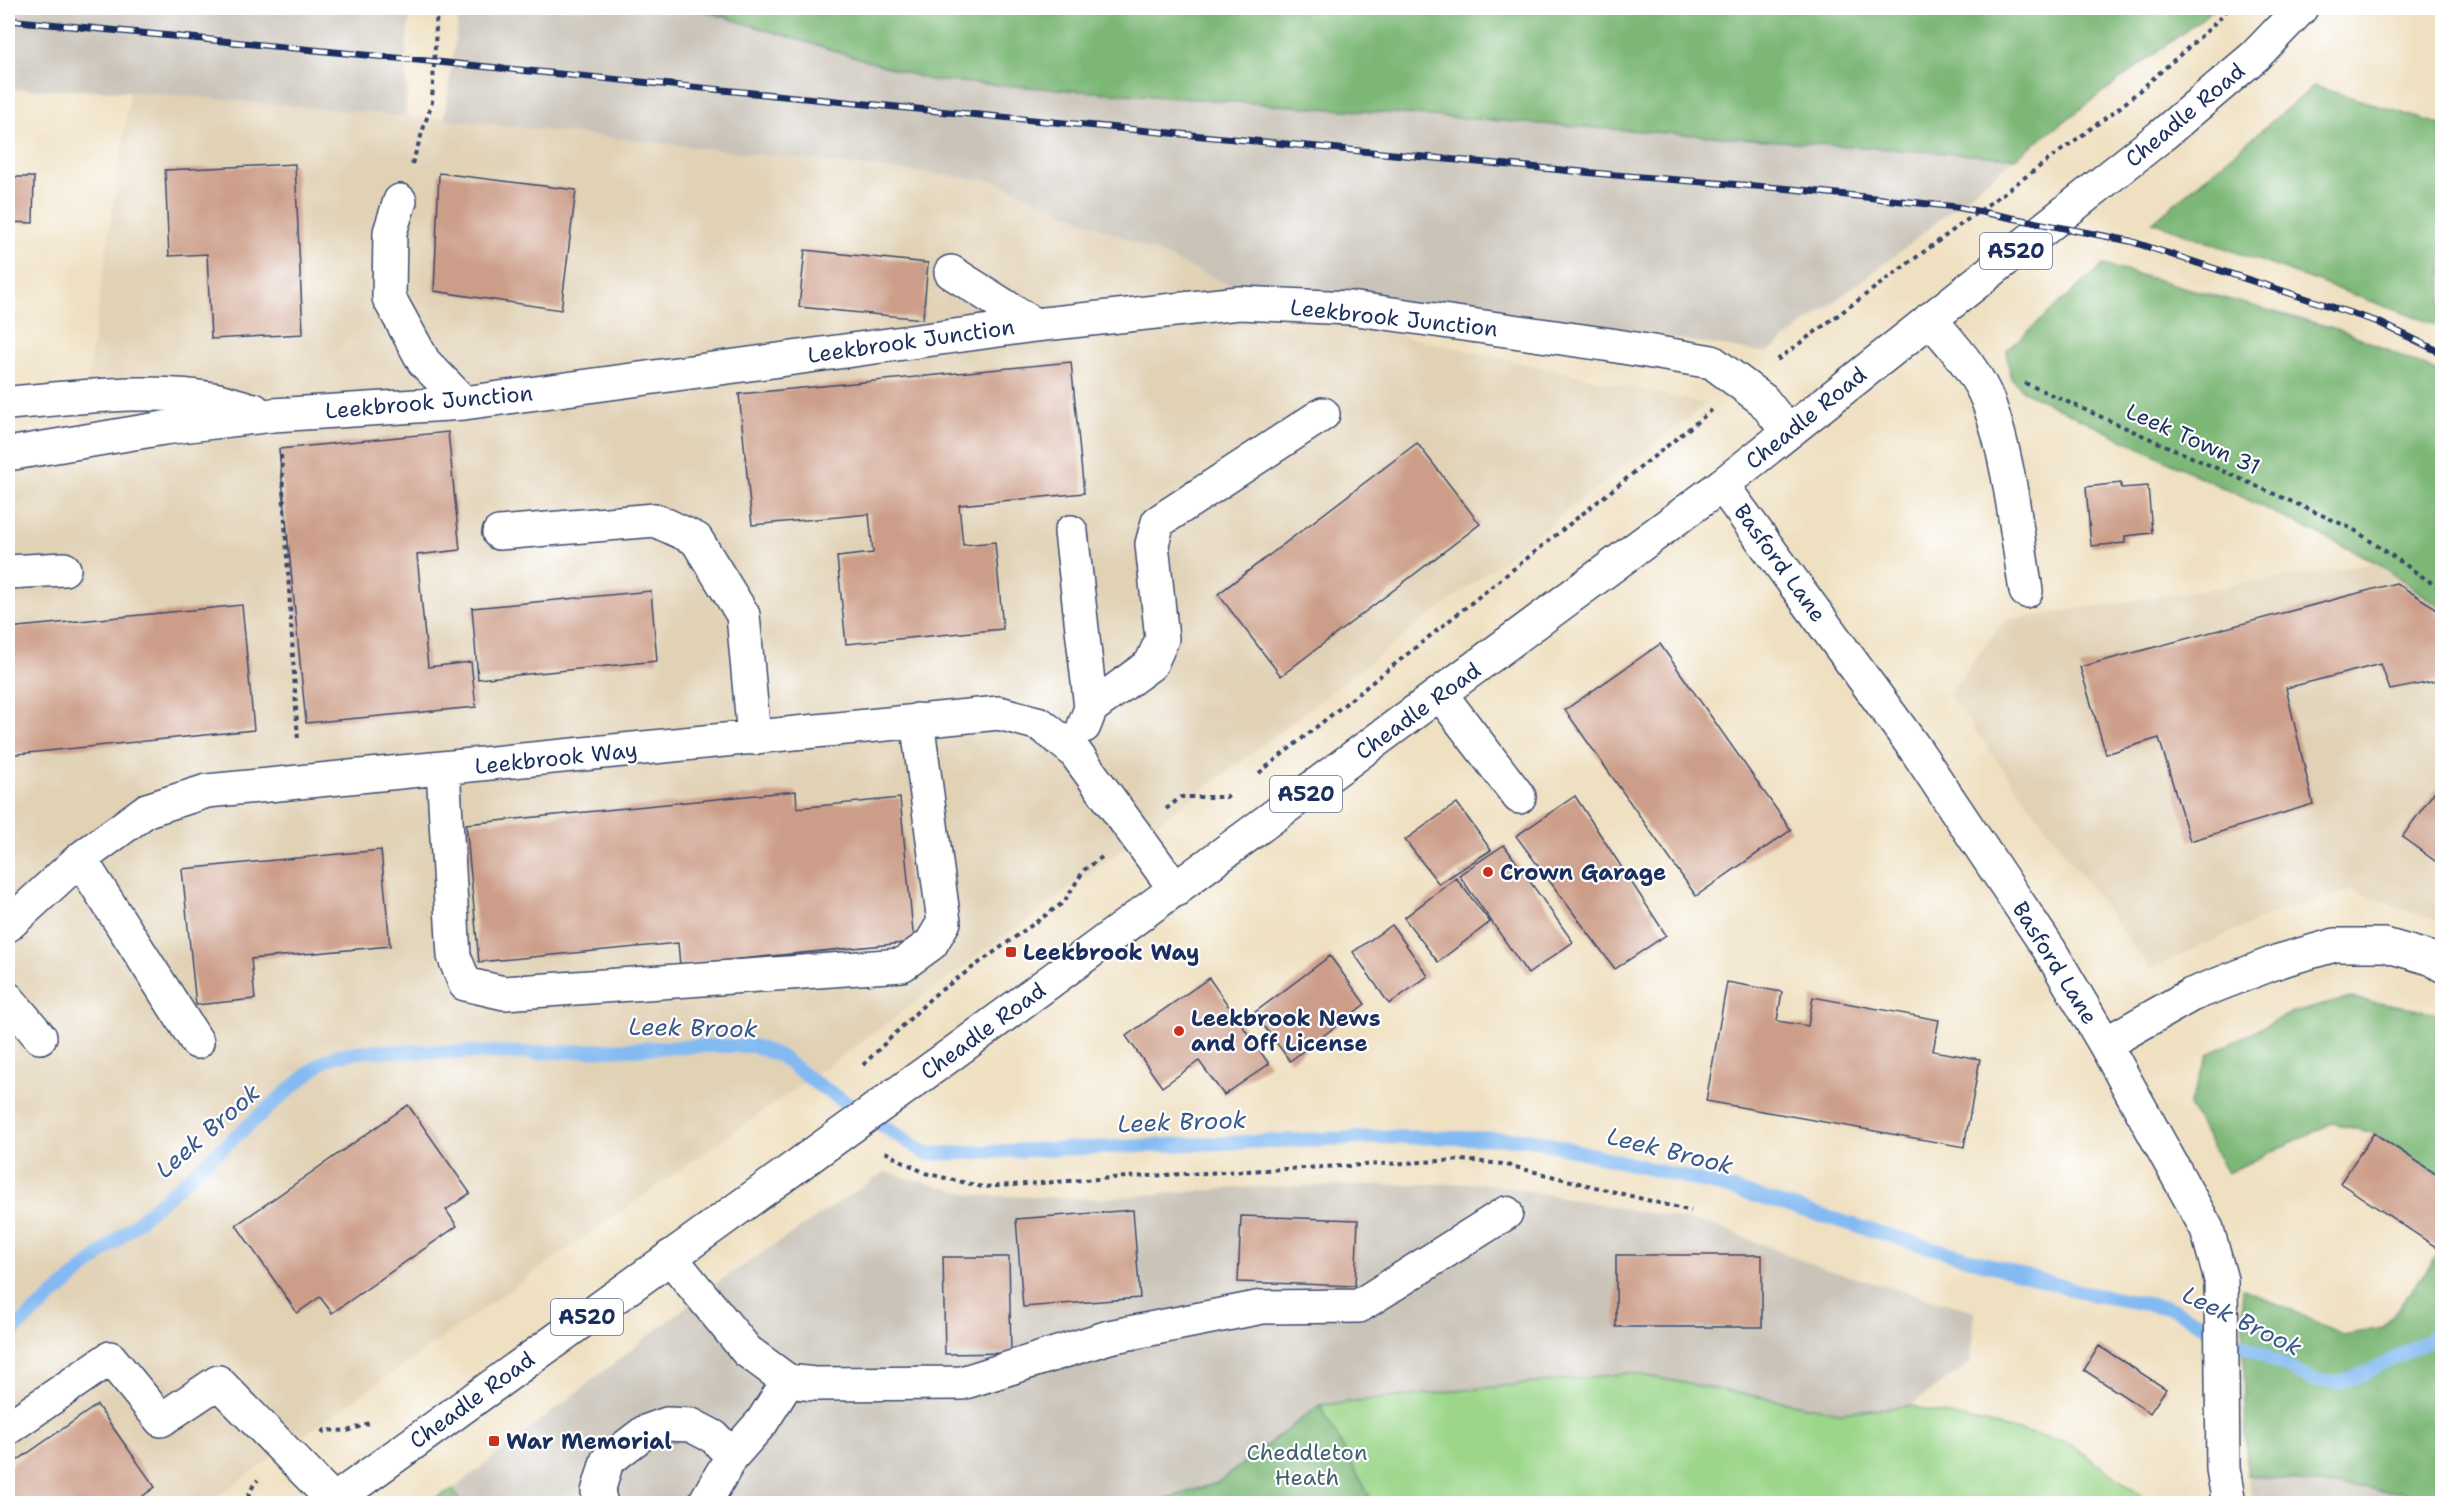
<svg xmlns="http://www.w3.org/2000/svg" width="2450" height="1511" viewBox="0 0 2450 1511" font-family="'Shantell Sans',sans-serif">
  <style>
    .built { fill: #e1d2b6 }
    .industrial { fill: #c9c3b8 }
    .green { fill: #9bd68a; stroke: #5b8274; stroke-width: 1.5 }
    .forest { fill: #7cb776; stroke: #4c736a; stroke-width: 1.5 }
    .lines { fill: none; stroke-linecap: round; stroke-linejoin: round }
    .stream { stroke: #83baf2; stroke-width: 14 }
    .building { fill: #cc9d88 }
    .minor-casing { stroke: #3b4a6d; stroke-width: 36 }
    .highway-casing { stroke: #3b4a6d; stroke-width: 36 }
    .path { stroke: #3b4a6d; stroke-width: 4; stroke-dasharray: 4.5 4.5; stroke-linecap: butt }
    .minor { stroke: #fff; stroke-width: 33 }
    .highway { stroke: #fff; stroke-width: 33 }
    .rail-casing { stroke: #1b2f5e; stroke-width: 7 }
    .rail { stroke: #fff; stroke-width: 4.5; stroke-dasharray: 14; stroke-linecap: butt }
    .poi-dot { fill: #c8321e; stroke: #fff; stroke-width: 2 }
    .labels { text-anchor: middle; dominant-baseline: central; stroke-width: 4.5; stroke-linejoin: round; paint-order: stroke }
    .shield { fill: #fff; stroke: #5f6d8e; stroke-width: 1.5 }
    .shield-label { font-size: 21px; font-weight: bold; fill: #1b2f5e }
    .street-label { font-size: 22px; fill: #1b2f5e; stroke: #fff }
    .poi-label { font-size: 22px; font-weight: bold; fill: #1b2f5e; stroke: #fff; text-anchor: start }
    .park-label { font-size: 22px; fill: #41616b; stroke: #fff }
    .water-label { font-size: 24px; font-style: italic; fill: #3a598a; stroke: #fff }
  </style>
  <rect width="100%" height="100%" fill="#fff"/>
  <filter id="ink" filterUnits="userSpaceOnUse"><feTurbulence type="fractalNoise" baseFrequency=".0167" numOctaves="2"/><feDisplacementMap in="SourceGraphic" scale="12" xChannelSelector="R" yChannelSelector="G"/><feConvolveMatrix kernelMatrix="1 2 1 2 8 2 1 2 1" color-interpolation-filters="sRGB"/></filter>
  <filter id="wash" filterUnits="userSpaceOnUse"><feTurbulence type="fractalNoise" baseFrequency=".008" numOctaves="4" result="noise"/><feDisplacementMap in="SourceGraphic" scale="24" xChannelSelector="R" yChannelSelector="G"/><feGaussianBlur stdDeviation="1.35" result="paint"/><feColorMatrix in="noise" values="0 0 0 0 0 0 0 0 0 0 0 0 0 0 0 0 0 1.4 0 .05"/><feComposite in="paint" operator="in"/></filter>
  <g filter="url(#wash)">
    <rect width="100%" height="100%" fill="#efe0c1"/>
    <path class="built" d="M130 91 444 119 995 181 1281 309 1706 404 1239 763 868 1037 207 1504 8 1503V436L81 425Z
      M2378 563 2442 608V923L2352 890 2270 915 2150 969 1948 694 2005 620Z"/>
    <path class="industrial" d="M8 8H410L405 59 407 89 405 116 130 91 8 89Z
      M460 8H1128L2043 103 2015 158 1901 251 1767 353 1588 325 1238 289 995 181 444 119Z
      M885 1172 973 1195 1092 1199 1250 1187 1485 1183 1713 1225 1824 1269 1975 1311 1971 1362 1910 1406 1839 1412 1631 1373 1320 1405 1217 1483 1151 1503 461 1504 453 1489 714 1285Z
      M2247 1475 2442 1497V1503H2254Z"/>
    <path class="green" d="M1631 1373 1839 1412 1910 1406 2067 1442 2146 1499 2149 1503H1373L1320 1405Z"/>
    <path class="forest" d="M695 8H2213L2208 14 2015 158 930 80Z
      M2314 86 2442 125V327L2153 222Z
      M2103 265 2344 331 2442 374V608L2378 563 2023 391 2010 376 2007 350Z
      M2350 998 2442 1014V1178L2374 1133 2332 1123 2227 1173 2189 1105 2209 1054 2289 1014Z
      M2442 1250V1497L2247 1475 2242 1288 2344 1335 2383 1328Z
      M1320 1405 1373 1503H1151L1217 1483Z
      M453 1489 461 1503H425Z"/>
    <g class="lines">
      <path class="stream" d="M8 1335 283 1095 321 1063 338 1055 365 1051 535 1053 701 1046H754L780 1056 814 1082 927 1154 1382 1137 1529 1139 1724 1187 2089 1294 2170 1308 2314 1381 2339 1382 2362 1375 2442 1332"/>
    </g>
    <g id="blocks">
      <path class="building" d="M295 164 303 334 211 339 207 254 169 256 165 170Z
        M439 173 576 190 561 310 434 291Z
        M8 177H34L33 223 8 222Z
        M805 250 928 263 923 319 799 307Z
        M1071 362 1084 493 959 505 963 545 995 542 1003 629 846 644 837 557 873 553 869 514 752 525 739 394Z
        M448 432 460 550 417 555 428 667 471 662 476 707 306 723 279 449Z
        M1417 443 1480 524 1281 676 1218 594Z
        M2121 483V488L2148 486 2152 533 2125 536V543L2091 546 2086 487Z
        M2396 583 2436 608 2442 627V680L2390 690 2381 664 2286 688 2313 804 2190 841 2159 738 2106 754 2080 667Z
        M651 591 657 661 478 679 472 608Z
        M242 605 254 730 8 755V628Z
        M1660 644 1791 830 1696 896 1565 710Z
        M2442 781V866L2402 837Z
        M796 791 797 808 900 798 914 942 680 965 678 943 479 962 466 824Z
        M1575 796 1666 935 1615 969 1516 836Z
        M1457 803 1491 850 1439 884 1405 840Z
        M1504 845 1573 942 1528 974 1459 875Z
        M381 850 390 946 251 959 255 999 196 1005 182 869Z
        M1456 878 1490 922 1438 962 1404 918Z
        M1392 925 1428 976 1389 1004 1353 952Z
        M1330 956 1365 1004 1290 1061 1254 1013Z
        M1209 978 1269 1064 1224 1095 1199 1061 1162 1087 1126 1036Z
        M1727 982 1782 992 1777 1021 1808 1026 1813 997 1939 1020 1933 1051 1980 1059 1964 1147 1706 1101Z
        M408 1105 470 1193 446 1210 457 1226 332 1313 320 1297 297 1313 236 1225Z
        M2374 1133 2442 1178V1251L2340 1183Z
        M1133 1210 1140 1298 1023 1307 1016 1219Z
        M1241 1216 1358 1220 1355 1286 1238 1282Z
        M1616 1255H1762V1327H1616Z
        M943 1257H1009L1011 1353 945 1354Z
        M2099 1346 2166 1389 2150 1413 2084 1370Z
        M97 1405 155 1487 132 1504H8V1467Z"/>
    </g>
  </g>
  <g filter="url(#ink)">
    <use href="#blocks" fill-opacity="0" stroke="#3b4a6d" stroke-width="1.5"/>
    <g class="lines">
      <g class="minor-casing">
        <path id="minor" d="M400 201 390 232 389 298 424 362 464 403
          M951 272 1035 325
          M1930 319C1951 344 1976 370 1988 401 2010 460 2016 529 2026 591
          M8 403C73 398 153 387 218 400 230 403 242 407 254 410
          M8 454 164 428 273 415 464 403 1035 325 1239 303 1350 308 1611 345 1712 362 1763 400 1788 432
          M1722 485 1916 750 2049 949 2105 1044 2207 1229 2221 1280 2223 1469 2229 1504
          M1071 532 1091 708 1084 726
          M499 533 655 520 696 539 743 615 754 738
          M8 572 64 569
          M1441 695 1519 797
          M1091 708 1151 664 1162 639 1152 544 1158 522 1323 414
          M443 769 454 956 465 984 504 993 902 965 931 944 944 922 917 720
          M80 859 197 1042
          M8 925 80 859 147 810 207 791 999 713 1040 724 1074 751 1176 890
          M8 999 40 1037
          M2105 1044 2191 995 2279 961 2335 945H2385L2433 959 2442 965
          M670 1257 747 1351 788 1381 814 1384 962 1383 1109 1337 1262 1307 1359 1306 1506 1213
          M8 1428 110 1358 161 1420 218 1382 337 1504
          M601 1504 598 1492 607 1461 645 1432 667 1424 691 1425 714 1437 732 1456
          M704 1504 732 1456 762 1422 788 1381"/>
      </g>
      <g class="highway-casing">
        <path id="highway" d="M329 1504 956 1051 1722 485 2161 136 2255 56 2301 8"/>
      </g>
      <path class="path" d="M412 164 432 102 437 8
        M1777 360 2123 105 2208 30 2229 8
        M2025 383 2353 529 2442 590
        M281 455 298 741
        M1259 773 1712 410
        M1166 809 1181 797H1226L1229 795
        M863 1065 933 996 1064 902 1084 870 1102 857
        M885 1152 925 1173 983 1187 1127 1177 1462 1160 1503 1164 1691 1211
        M322 1433 325 1430 348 1431 369 1423
        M242 1504C250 1498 250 1487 258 1480"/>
      <use href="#minor" class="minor"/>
      <use href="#highway" class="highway"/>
      <g class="rail-casing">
        <path id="rail" d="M8 20 958 113 1615 175 1792 189 1956 207 2130 241 2378 322 2442 353"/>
      </g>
      <use href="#rail" class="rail"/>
    </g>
  </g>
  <g class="poi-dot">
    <circle cx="1488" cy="872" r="6"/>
    <rect x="1005" y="946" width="12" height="12" rx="3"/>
    <circle cx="1179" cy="1031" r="6"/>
    <rect x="488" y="1435" width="12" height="12" rx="3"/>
  </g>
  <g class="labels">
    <g class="shield">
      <rect x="1980" y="233" width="72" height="36" rx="4.5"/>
      <rect x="1270" y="776" width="72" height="36" rx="4.5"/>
      <rect x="551" y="1299" width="72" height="36" rx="4.5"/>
    </g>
    <g class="shield-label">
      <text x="2016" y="251">A520</text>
      <text x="1306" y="794">A520</text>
      <text x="587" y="1317">A520</text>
    </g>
    <g class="street-label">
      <text transform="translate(2185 115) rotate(-40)">Cheadle Road</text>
      <text transform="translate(1394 318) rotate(6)">Leekbrook Junction</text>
      <text transform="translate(911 341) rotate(-8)">Leekbrook Junction</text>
      <text transform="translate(429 402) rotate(-5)">Leekbrook Junction</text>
      <text transform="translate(1806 418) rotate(-39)">Cheadle Road</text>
      <text transform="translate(2193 439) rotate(24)">Leek Town 31</text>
      <text transform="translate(1780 563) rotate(54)">Basford Lane</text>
      <text transform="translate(1418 711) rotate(-36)">Cheadle Road</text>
      <text transform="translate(556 758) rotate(-6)">Leekbrook Way</text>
      <text transform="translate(2055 963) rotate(58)">Basford Lane</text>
      <text transform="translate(983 1031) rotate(-36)">Cheadle Road</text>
      <text transform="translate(472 1400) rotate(-36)">Cheadle Road</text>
    </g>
    <g class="poi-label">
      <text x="1500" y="872">Crown Garage</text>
      <text x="1023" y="952">Leekbrook Way</text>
      <text x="1191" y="1018">Leekbrook News<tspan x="1191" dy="25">and Off License</tspan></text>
      <text x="506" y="1441">War Memorial</text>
    </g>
    <g class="park-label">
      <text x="1307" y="1452">Cheddleton<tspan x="1307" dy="25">Heath</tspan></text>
    </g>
    <g class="water-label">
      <text transform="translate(693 1028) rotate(1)">Leek Brook</text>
      <text transform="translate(1182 1122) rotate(-2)">Leek Brook</text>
      <text transform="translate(208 1131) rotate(-41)">Leek Brook</text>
      <text transform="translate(1670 1151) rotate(14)">Leek Brook</text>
      <text transform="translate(2242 1321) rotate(26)">Leek Brook</text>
    </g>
  </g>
  <rect width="2450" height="1511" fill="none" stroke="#fff" stroke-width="30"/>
</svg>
